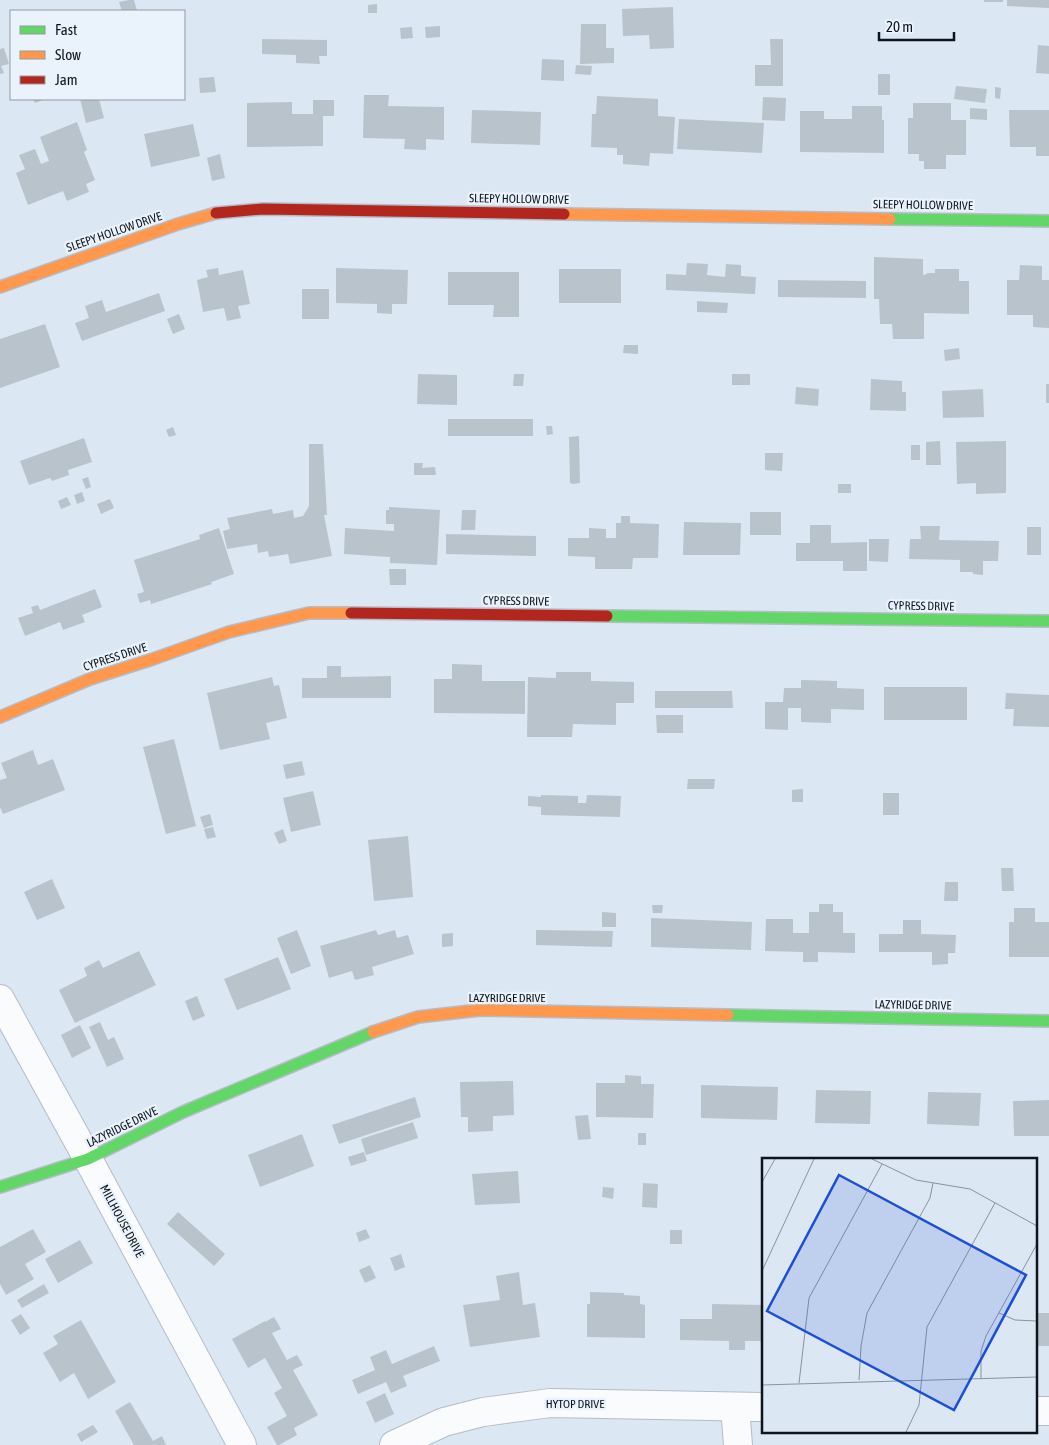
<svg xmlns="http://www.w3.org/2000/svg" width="1049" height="1445" viewBox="0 0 1049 1445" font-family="'Asap Condensed',sans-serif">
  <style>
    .building { fill: #b9c3cc }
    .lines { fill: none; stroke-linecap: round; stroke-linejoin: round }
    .street-casing { stroke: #b4bdc7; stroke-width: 30 }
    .fast-casing { stroke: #b4bdc7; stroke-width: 14 }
    .slow-casing { stroke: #b4bdc7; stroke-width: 14 }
    .jam-casing { stroke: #b4bdc7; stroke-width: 14 }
    .street { stroke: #fafbfd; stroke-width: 28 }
    .fast { stroke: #63d668; stroke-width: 11 }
    .slow { stroke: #ff974d; stroke-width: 11 }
    .jam { stroke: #b3261e; stroke-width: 11 }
    .labels { text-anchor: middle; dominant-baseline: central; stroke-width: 4.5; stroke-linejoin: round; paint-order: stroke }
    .street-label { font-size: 12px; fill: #0d141c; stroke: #eaf2fc }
    .inset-road { fill: none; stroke: #89939e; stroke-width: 1 }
    .view { fill: #1d4ed8; fill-opacity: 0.15; stroke: #1d4ed8; stroke-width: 2.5 }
    .inset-edge { fill: none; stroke: #0d141c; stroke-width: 2.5 }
  </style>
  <rect width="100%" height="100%" fill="#dce7f4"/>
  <path class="building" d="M129 0H134L137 11H122L119 2Z
    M984 0H1003V2H984Z
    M1007 0H1049V8L1007 6Z
    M377 4V13H368V5Z
    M673 7 674 48 650 49 649 35 623 36 622 9Z
    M581 24H606V48H614V63L580 64Z
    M440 26V37L426 38 425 27Z
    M412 27 413 38 401 39 400 28Z
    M262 39 327 40V56H319L320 64 296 63V55L262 54Z
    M770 39H783V86H755V65H771Z
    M1038 45 1049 46V74L1036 73Z
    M4 48 9 64 1 66 4 73 0 74V49Z
    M542 59 564 60V81L541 80Z
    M576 65 592 66 591 75 575 74Z
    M878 74H890V95H878Z
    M214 77 216 92 200 93 199 78Z
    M956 86 987 89 985 103 954 99Z
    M995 87 1001 88 1000 99 995 98Z
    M364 95H389L388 106 444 107V140L426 139V150L404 149 405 139 363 138Z
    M597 96 658 99V116L675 117 673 154 650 153 649 166 623 164V155H617V148L591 147 592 114H596Z
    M763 97 786 98 785 121 762 120Z
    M33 99H46L35 103Z
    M80 99H99L104 118 86 123Z
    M313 100H334V116H323V146L247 147V103L292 102V114H313Z
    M913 103H951V120H966V155H946V169H924V161H919V154H908V118H913Z
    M852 106H882V120H884V153L800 152V111H824V119H852Z
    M970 108 987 109V120L970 119Z
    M472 110 541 112 540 145 471 143Z
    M1009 110H1049V156H1036V147H1010Z
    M679 119 764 123 762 153 677 149Z
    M77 122 87 150 84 152 95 180 86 184 89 192 67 201 63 191 28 205 16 173 25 169 19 155 35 149 41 164 49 161 40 137Z
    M193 124 200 156 151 167 144 134Z
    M220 154 225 178 212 181 207 158Z
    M874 257 923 259V275L927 274V273H935V269H959V281H969V314L924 313V339H893L892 324H880L879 299H874Z
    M687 263 708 264 707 275 725 277 726 264 741 265V276L756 277 755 294 666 290V274L686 275Z
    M1020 265 1042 266V280H1049V328L1033 327V315H1007V280H1019Z
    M218 268 219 275 243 270 250 304 238 306 241 318 227 321 224 308 203 312 197 280 208 277 206 270Z
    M336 268 408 270 407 304H392V314L377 313V304L336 303Z
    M559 269H621V303H559Z
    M448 272H519V317H493L494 305H448Z
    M778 280 866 281V298L778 297Z
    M302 289H329V319H302Z
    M159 293 165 311 82 341 75 323 89 318 85 306 102 300 106 312Z
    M697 301 728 303 727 313 697 312Z
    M179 314 185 329 173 334 167 319Z
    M45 324 60 367 0 388V339Z
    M624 345H638V354L623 353Z
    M959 348 960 359 945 361 944 350Z
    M418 374 457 375V405L417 404Z
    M514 374H524L523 386H513Z
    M732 374H750V385H732Z
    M871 379 902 381V392H906V411L870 410Z
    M1046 384H1049V403H1046Z
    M796 387 819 389 818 406 795 404Z
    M983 389 984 417 943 418 942 391Z
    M448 419H533V436H448Z
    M546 426H552L553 434 547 435Z
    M173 427 176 435 169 437 166 430Z
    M579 436 580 483 573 484 570 483 569 437Z
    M84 438 92 462 68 470 69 475 52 481 50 478 29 485 20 461Z
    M940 441 941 465H926V442Z
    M1006 441V493L976 494V483L957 484 956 442Z
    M309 444H323L327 515H324L332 556 290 564 288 554 269 557 268 551 258 553 257 544 227 549 223 531 230 529 227 518 272 509 273 514 293 510 294 518 303 516 309 506Z
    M911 445H920V460H911Z
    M765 453H783L782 471 765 470Z
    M414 463H423L422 468 435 467 436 475H414Z
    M88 477 91 487 86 489 82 479Z
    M838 484H851V493H838Z
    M82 492 85 501 77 504 74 495Z
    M67 497 71 505 61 509 58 501Z
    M110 499 114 508 101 514 97 504Z
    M389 507 440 510 437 565 390 563V557L344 554 345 528 394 531V524H386V510H389Z
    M462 510H476L475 530H461Z
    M750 512H781V535H750Z
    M621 516H630V523L659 524 658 558H633L632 569H595V557L568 556V538H589V528L606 529V538H616V523H621Z
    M684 522 741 523 740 555H683Z
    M810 525H831V543L867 542V571H843V561H796V543H810Z
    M920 526H940L939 540 999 541 998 561H983V575L973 574V572H960V560L909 559 910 539H921Z
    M1027 527H1041V555H1027Z
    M219 528 234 574 211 582 212 584 151 604 150 600 140 603 137 594 144 592 134 560 200 539 199 535Z
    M446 534 536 536V556L446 554Z
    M869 539H889L888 562 869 561Z
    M389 569H406V585H390Z
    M95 589 102 607 82 615 85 622 63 630 60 622 25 636 18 618 33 613 31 607 38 605 40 610Z
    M452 664 482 665V681H525V714L434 713V679H452Z
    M327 666H341V677L391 676V698H302V678H327Z
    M556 672H591V681L634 682V703H616V725L573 724 572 737H527L528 677 556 678Z
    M272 677 274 686 279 685 287 718 266 723 270 739 220 750 207 693Z
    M801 680 837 681V688L864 689V710L831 709V723L801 722V708H788V730L765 729V702H783L784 688H801Z
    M884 687H967V720H884Z
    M655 691H732L733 708H655Z
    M1006 693 1049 695V727L1013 726 1014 709H1005Z
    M656 715H683V733H657Z
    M174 739 196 826 166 834 143 747Z
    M33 750 38 765 53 759 65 790 3 814 0 807V780L7 778 1 763Z
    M302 761 305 775 286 779 283 765Z
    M688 779H715L714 789H687Z
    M803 789V802H792V790Z
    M313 791 321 825 291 832 283 798Z
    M883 793H899V815H883Z
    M541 795 578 796V803H586L587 795 621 796 620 817 541 815V807L528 806V796L541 797Z
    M210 814 213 825 204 828 200 817Z
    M213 827 216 837 207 839 204 829Z
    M283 829 287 841 279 844 274 833Z
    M408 836 413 897 374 901 368 840Z
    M1001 868H1013L1014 891H1002Z
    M52 879 65 908 37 920 24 892Z
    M945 882H958V901H944Z
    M819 904H833V912H843V933H855V953L818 952V962H803V952L765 951 766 919H793V933H809V912H819Z
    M652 905H663L662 913H653Z
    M1014 908H1035V922H1049V957H1009V922H1014Z
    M602 912 616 913V927H602Z
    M651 918 752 922 751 950 651 947Z
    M903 920H921V934L956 935 955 953H948V964L932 965V952H879V934H903Z
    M297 930 311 966 291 974 277 938Z
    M376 930 378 935 395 930 397 938 408 935 414 954 372 967 374 975 355 980 352 971 329 978 320 946Z
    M536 930 613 931 612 947 536 945Z
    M453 933V946L442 947V934Z
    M139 951 156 985 75 1023 59 990 87 976 84 968 99 960 103 968Z
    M278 957 291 989 237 1010 224 979Z
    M197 996 205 1016 193 1021 185 1001Z
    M100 1022 108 1040 114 1037 124 1059 107 1067 89 1027Z
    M80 1025 91 1048 72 1058 61 1035Z
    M625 1075 641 1076V1084H654L653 1118 596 1117V1083H625Z
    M513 1081 514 1115 493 1116V1131L468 1132V1117H461L460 1082Z
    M701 1085 778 1087 777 1120 701 1118Z
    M816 1090 871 1091 870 1124 815 1123Z
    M928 1092 981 1093 979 1126 927 1124Z
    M415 1097 421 1117 339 1144 332 1125Z
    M1049 1100V1136H1014L1013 1101Z
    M588 1115 591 1139 578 1140 575 1116Z
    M413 1122 418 1138 366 1155 361 1139Z
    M638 1133H646V1145H638Z
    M302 1134 314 1166 260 1187 248 1155Z
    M364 1152 367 1161 351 1166 348 1157Z
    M518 1171 520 1203 475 1205 472 1174Z
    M643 1183 658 1184 657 1208 642 1207Z
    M603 1187 614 1188 613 1199 602 1197Z
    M178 1212 225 1254 214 1266 167 1224Z
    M33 1229 46 1252 25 1264 34 1279 6 1295 0 1284V1247Z
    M366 1229 370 1238 359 1242 356 1233Z
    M670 1230H682V1244H670Z
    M80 1240 93 1263 58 1283 45 1259Z
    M401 1254 405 1267 395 1271 390 1258Z
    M370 1265 376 1278 365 1283 359 1270Z
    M519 1272 523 1305 535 1303 540 1337 470 1347 463 1305 500 1300 496 1276Z
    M44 1284 49 1293 22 1308 17 1300Z
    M590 1292 624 1293V1295L640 1296V1304L645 1305V1338L587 1337V1304H590Z
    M712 1304 763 1305V1341H745V1350H729V1341L680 1340V1319H712Z
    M1035 1313H1049V1346H1035Z
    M21 1314 30 1328 20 1335 11 1320Z
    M274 1317 281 1329 272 1333 287 1360 297 1355 303 1365 293 1370 318 1415 294 1428 297 1435 279 1445H277L267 1427 287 1416 274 1393 282 1388 265 1358 248 1368 232 1339 265 1321V1322Z
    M81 1320 116 1382 88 1399 74 1373 60 1382 43 1353 58 1344 53 1336Z
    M434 1346 440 1361 403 1376 407 1386 391 1393 386 1382 358 1394 352 1380 375 1370 370 1357 386 1350 392 1364Z
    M385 1393 394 1414 375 1423 366 1402Z
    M130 1402 153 1441 162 1436 166 1445H134L115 1411Z
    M93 1425 98 1432 81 1442 77 1434Z"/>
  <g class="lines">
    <g class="street-casing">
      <path id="street" d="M0 999 88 1159 242 1445
        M735 1407 738 1445
        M1035 1411H1049
        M394 1445 444 1422 483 1412 550 1403 763 1407"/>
    </g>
    <g class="fast-casing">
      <path id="fast" d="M890 219 1049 221
        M607 616 1049 621
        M728 1015 1049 1021
        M0 1187 88 1159 183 1112 373 1032"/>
    </g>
    <g class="slow-casing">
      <path id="slow" d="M564 214 890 219
        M0 287 178 224 216 213
        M0 717 90 679 153 659 229 632 309 613H351
        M373 1032 418 1017 480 1010 728 1015"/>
    </g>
    <g class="jam-casing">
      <path id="jam" d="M216 213 263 209 564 214
        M351 613 607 616"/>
    </g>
    <use href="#street" class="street"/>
    <use href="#fast" class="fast"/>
    <use href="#slow" class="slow"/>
    <use href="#jam" class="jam"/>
  </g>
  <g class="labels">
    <g class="street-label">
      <text transform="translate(519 199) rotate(1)">SLEEPY HOLLOW DRIVE</text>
      <text transform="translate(923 205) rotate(1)">SLEEPY HOLLOW DRIVE</text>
      <text transform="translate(114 232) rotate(-19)">SLEEPY HOLLOW DRIVE</text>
      <text transform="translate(516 601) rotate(1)">CYPRESS DRIVE</text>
      <text transform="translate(921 606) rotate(1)">CYPRESS DRIVE</text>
      <text transform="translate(115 657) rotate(-18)">CYPRESS DRIVE</text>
      <text x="507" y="998">LAZYRIDGE DRIVE</text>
      <text transform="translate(913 1005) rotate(1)">LAZYRIDGE DRIVE</text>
      <text transform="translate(122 1127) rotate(-26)">LAZYRIDGE DRIVE</text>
      <text transform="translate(122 1221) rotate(62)">MILLHOUSE DRIVE</text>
      <text x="575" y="1404">HYTOP DRIVE</text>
    </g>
  </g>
  <g transform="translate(762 1158)">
    <rect width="275" height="275" fill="#dce7f4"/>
    <path class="inset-road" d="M110 1 154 22 208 31 275 68M0 24 13 1M0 113 52 1M237 155 253 162 275 163M219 221V193L224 178 275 86M97 222 99 188 105 155 168 40 171 25M37 225 47 140 120 6M0 227 275 219M144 274 157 247 165 169 233 45"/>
    <path class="view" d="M77 17 264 117 192 252 5 153Z"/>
    <rect width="275" height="275" class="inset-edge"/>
  </g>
  <rect x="10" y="10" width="175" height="90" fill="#eaf2fc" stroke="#9299a2"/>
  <rect x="20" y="26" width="25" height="8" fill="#63d668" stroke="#9299a2"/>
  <text x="55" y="35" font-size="15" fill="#0d141c">Fast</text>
  <rect x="20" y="51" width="25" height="8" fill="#ff974d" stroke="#9299a2"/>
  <text x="55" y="60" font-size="15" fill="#0d141c">Slow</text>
  <rect x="20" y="76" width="25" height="8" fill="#b3261e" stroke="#9299a2"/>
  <text x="55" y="85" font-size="15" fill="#0d141c">Jam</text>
  <path d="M879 32v8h75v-8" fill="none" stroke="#0d141c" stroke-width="2.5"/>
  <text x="886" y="32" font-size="15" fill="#0d141c" stroke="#eaf2fc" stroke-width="4" paint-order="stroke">20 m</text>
</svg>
